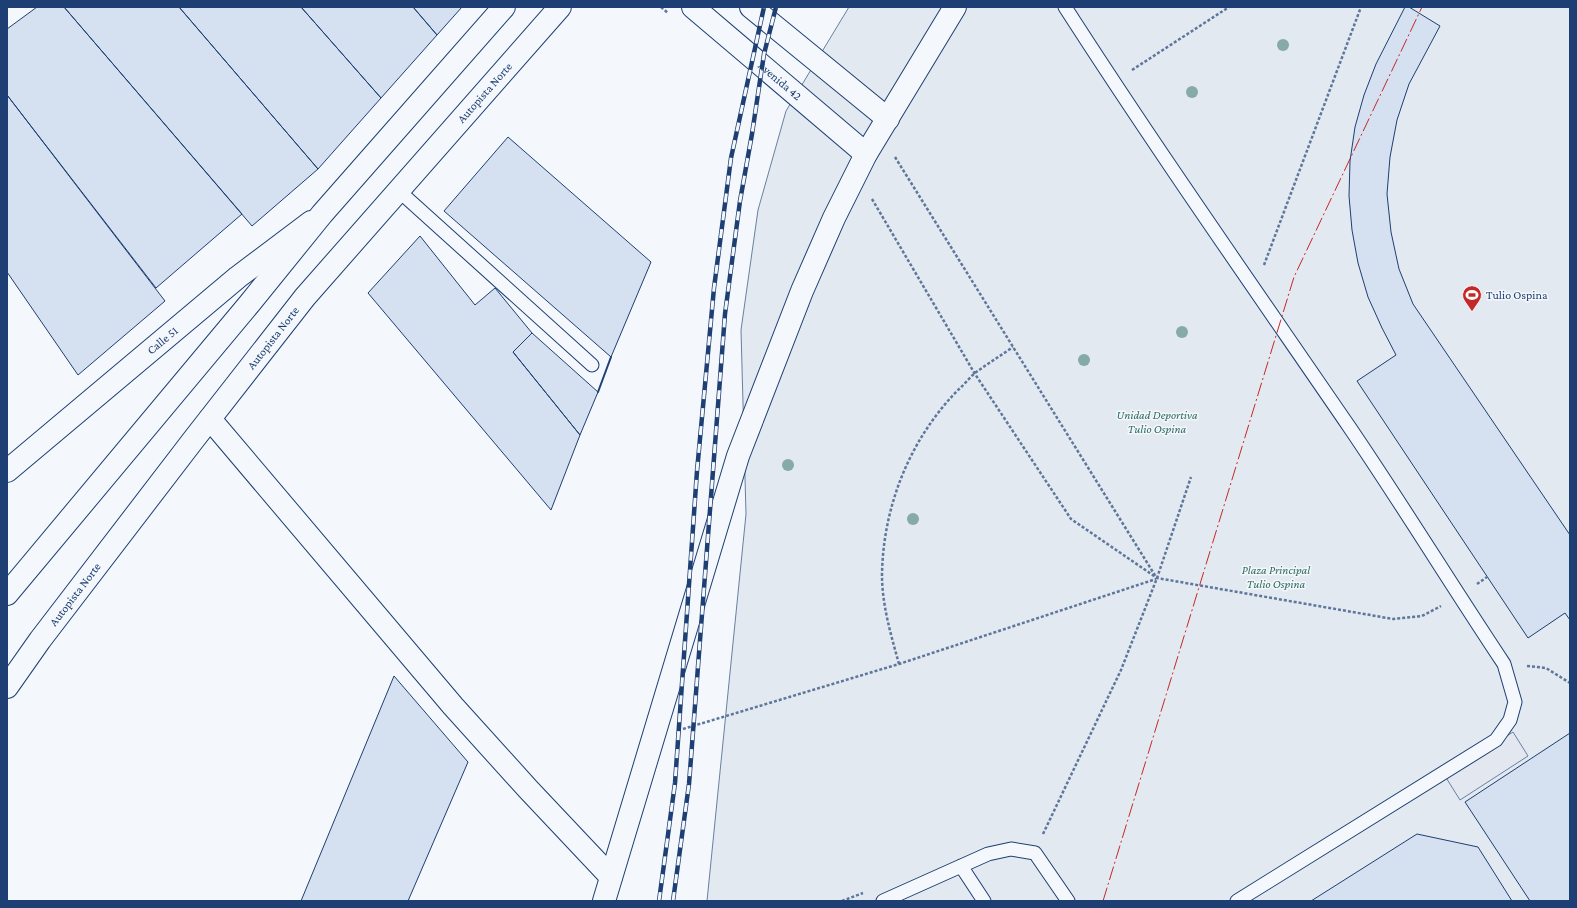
<svg xmlns="http://www.w3.org/2000/svg" width="1577" height="908" viewBox="0 0 1577 908" font-family="'Crimson Pro',serif">
  <style>
    .green { fill: #e3e9f0; stroke: #687fa3 }
    .parking { fill: #e3e8f0; stroke: #687fa3 }
    .building { fill: #d5e0f0; stroke: #1d3f73 }
    .lines { fill: none; stroke-linecap: round; stroke-linejoin: round }
    .service-casing { stroke: #1d3f73; stroke-width: 15 }
    .minor-casing { stroke: #1d3f73; stroke-width: 24 }
    .primary-casing { stroke: #1d3f73; stroke-width: 24 }
    .path { stroke: #5e769c; stroke-width: 2.5; stroke-dasharray: 3 2; stroke-linecap: butt }
    .service { stroke: #f4f7fb; stroke-width: 13 }
    .minor { stroke: #f4f7fb; stroke-width: 22 }
    .primary { stroke: #f4f7fb; stroke-width: 22 }
    .rail-casing { stroke: #1d3f73; stroke-width: 4.5 }
    .rail { stroke: #f4f7fb; stroke-width: 3; stroke-dasharray: 9; stroke-linecap: butt }
    .wall { stroke: #1d3f73; stroke-width: 2 }
    .power { stroke: #c62828; stroke-width: 1; stroke-dasharray: 14 3 2 3; stroke-linecap: butt }
    .tree { fill: #86aba6 }
    .labels { text-anchor: middle; dominant-baseline: central; stroke-width: 3; stroke-linejoin: round; paint-order: stroke }
    .street-label { font-size: 12px; fill: #1d3f73; stroke: #f4f7fb }
    .poi-label { font-size: 12px; fill: #1d3f73; stroke: #f4f7fb; text-anchor: start }
    .park-label { font-size: 12px; font-style: italic; fill: #2c6c60; stroke: #f4f7fb }
  </style>
  <rect width="100%" height="100%" fill="#f4f7fb"/>
  <path class="green" d="M849 7H1570V901H707L746 514 741 330 758 210 786 111Z"/>
  <path class="parking" d="M1513 732 1528 756 1460 800 1445 776Z"/>
  <path class="building" d="M37 7H64L242 214 156 288 7 95V29Z
    M64 7H179L318 169 252 226Z
    M179 7H301L381 98 318 169Z
    M301 7H413L437 35 381 98Z
    M413 7H462L437 35Z
    M1405 7H1409L1440 26 1409 84 1397 120 1390 157 1387 194 1391 232 1399 269 1413 304 1570 535V620L1565 613 1528 638 1357 381 1396 355 1382 328 1368 297 1358 263 1352 230 1349 196 1350 161 1355 127 1364 95 1376 64Z
    M7 95 165 301 78 375 7 272Z
    M508 137 651 262 611 357 444 211Z
    M420 236 475 305 495 288 532 333 513 352 580 435 551 510 368 293Z
    M532 333 598 392 580 435 513 352Z
    M394 676 468 762 408 901H301Z
    M1570 733V901H1530L1465 802Z
    M1417 834 1478 847 1512 901H1311Z"/>
  <g class="lines">
    <g class="service-casing">
      <path id="service" d="M1065 7C1157 150 1254 288 1350 428 1403 506 1452 586 1504 664L1515 702 1510 720 1496 740 1237 901
        M399 191 592 365
        M961 866 984 901
        M883 901 988 854 1011 849 1035 853 1068 901"/>
    </g>
    <g class="minor-casing">
      <g id="minor">
        <path id="s1" d="M693 7 866 154"/>
        <path d="M751 7 888 119"/>
        <path d="M210 419 453 706 528 789 611 877"/>
        <path id="s2" d="M7 471 238 277 311 222"/>
        <path d="M604 901 738 456 802 291 834 218 866 154 955 7"/>
      </g>
    </g>
    <g class="primary-casing">
      <g id="primary">
        <path d="M7 594 250 303 322 214 504 7"/>
        <path id="s3" d="M7 687 40 640 194 439 305 297 560 7"/>
      </g>
    </g>
    <path class="path" d="M661 7 668 13
      M1132 70 1229 7
      M895 157 1156 577
      M872 199 975 374 1071 519 1157 578 1393 619 1422 616 1441 606
      M1264 265 1361 7
      M1477 584 1487 577
      M899 664C891 635 882 605 882 575 883 506 910 439 958 390 964 385 969 378 975 373 987 364 1000 356 1013 347
      M1527 666 1546 668 1570 683
      M683 729 899 664 1156 579
      M1043 834 1121 670 1157 578 1191 477
      M842 901 863 893"/>
    <use href="#service" class="service"/>
    <use href="#minor" class="minor"/>
    <use href="#primary" class="primary"/>
    <g class="rail-casing">
      <path id="rail" d="M659 901 675 783 697 471 714 288 731 158 764 7
        M673 901 689 784 725 314 740 201 752 134 764 54 776 7"/>
    </g>
    <use href="#rail" class="rail"/>
    <path class="wall" d="M598 392 611 357"/>
    <path class="power" d="M1103 901 1294 277 1422 7"/>
  </g>
  <g class="tree">
    <circle cx="1283" cy="45" r="6"/>
    <circle cx="1192" cy="92" r="6"/>
    <circle cx="1182" cy="332" r="6"/>
    <circle cx="1084" cy="360" r="6"/>
    <circle cx="788" cy="465" r="6"/>
    <circle cx="913" cy="519" r="6"/>
  </g>
  <defs>
    <g id="stadium-pin" transform="scale(1)"><path d="M0 17L-7.5 6A9.5 9.5 0 1 1 7.5 6Z" fill="#c62828" stroke="#f4f7fb"/><path d="M0-5a6.5 5 0 1 0 0 10a6.5 5 0 1 0 0-10ZM-3.5-1.8h7v3.6h-7Z" fill="#fff"/></g>
  </defs>
  <g fill-rule="evenodd">
    <use href="#stadium-pin" x="1472" y="295"/>
  </g>
  <g class="labels">
    <g class="street-label">
      <text stroke="none"><textPath href="#s1" startOffset="114">Avenida 42</textPath></text>
      <text stroke="none"><textPath href="#s3" startOffset="763">Autopista Norte</textPath></text>
      <text stroke="none"><textPath href="#s3" startOffset="439">Autopista Norte</textPath></text>
      <text stroke="none"><textPath href="#s2" startOffset="203">Calle 51</textPath></text>
      <text stroke="none"><textPath href="#s3" startOffset="115">Autopista Norte</textPath></text>
    </g>
    <g class="poi-label">
      <text x="1486" y="295">Tulio Ospina</text>
    </g>
    <g class="park-label">
      <text x="1157" y="415">Unidad Deportiva<tspan x="1157" dy="14">Tulio Ospina</tspan></text>
      <text x="1276" y="570">Plaza Principal<tspan x="1276" dy="14">Tulio Ospina</tspan></text>
    </g>
  </g>
  <rect width="1577" height="908" fill="none" stroke="#1d3f73" stroke-width="16"/>
</svg>
